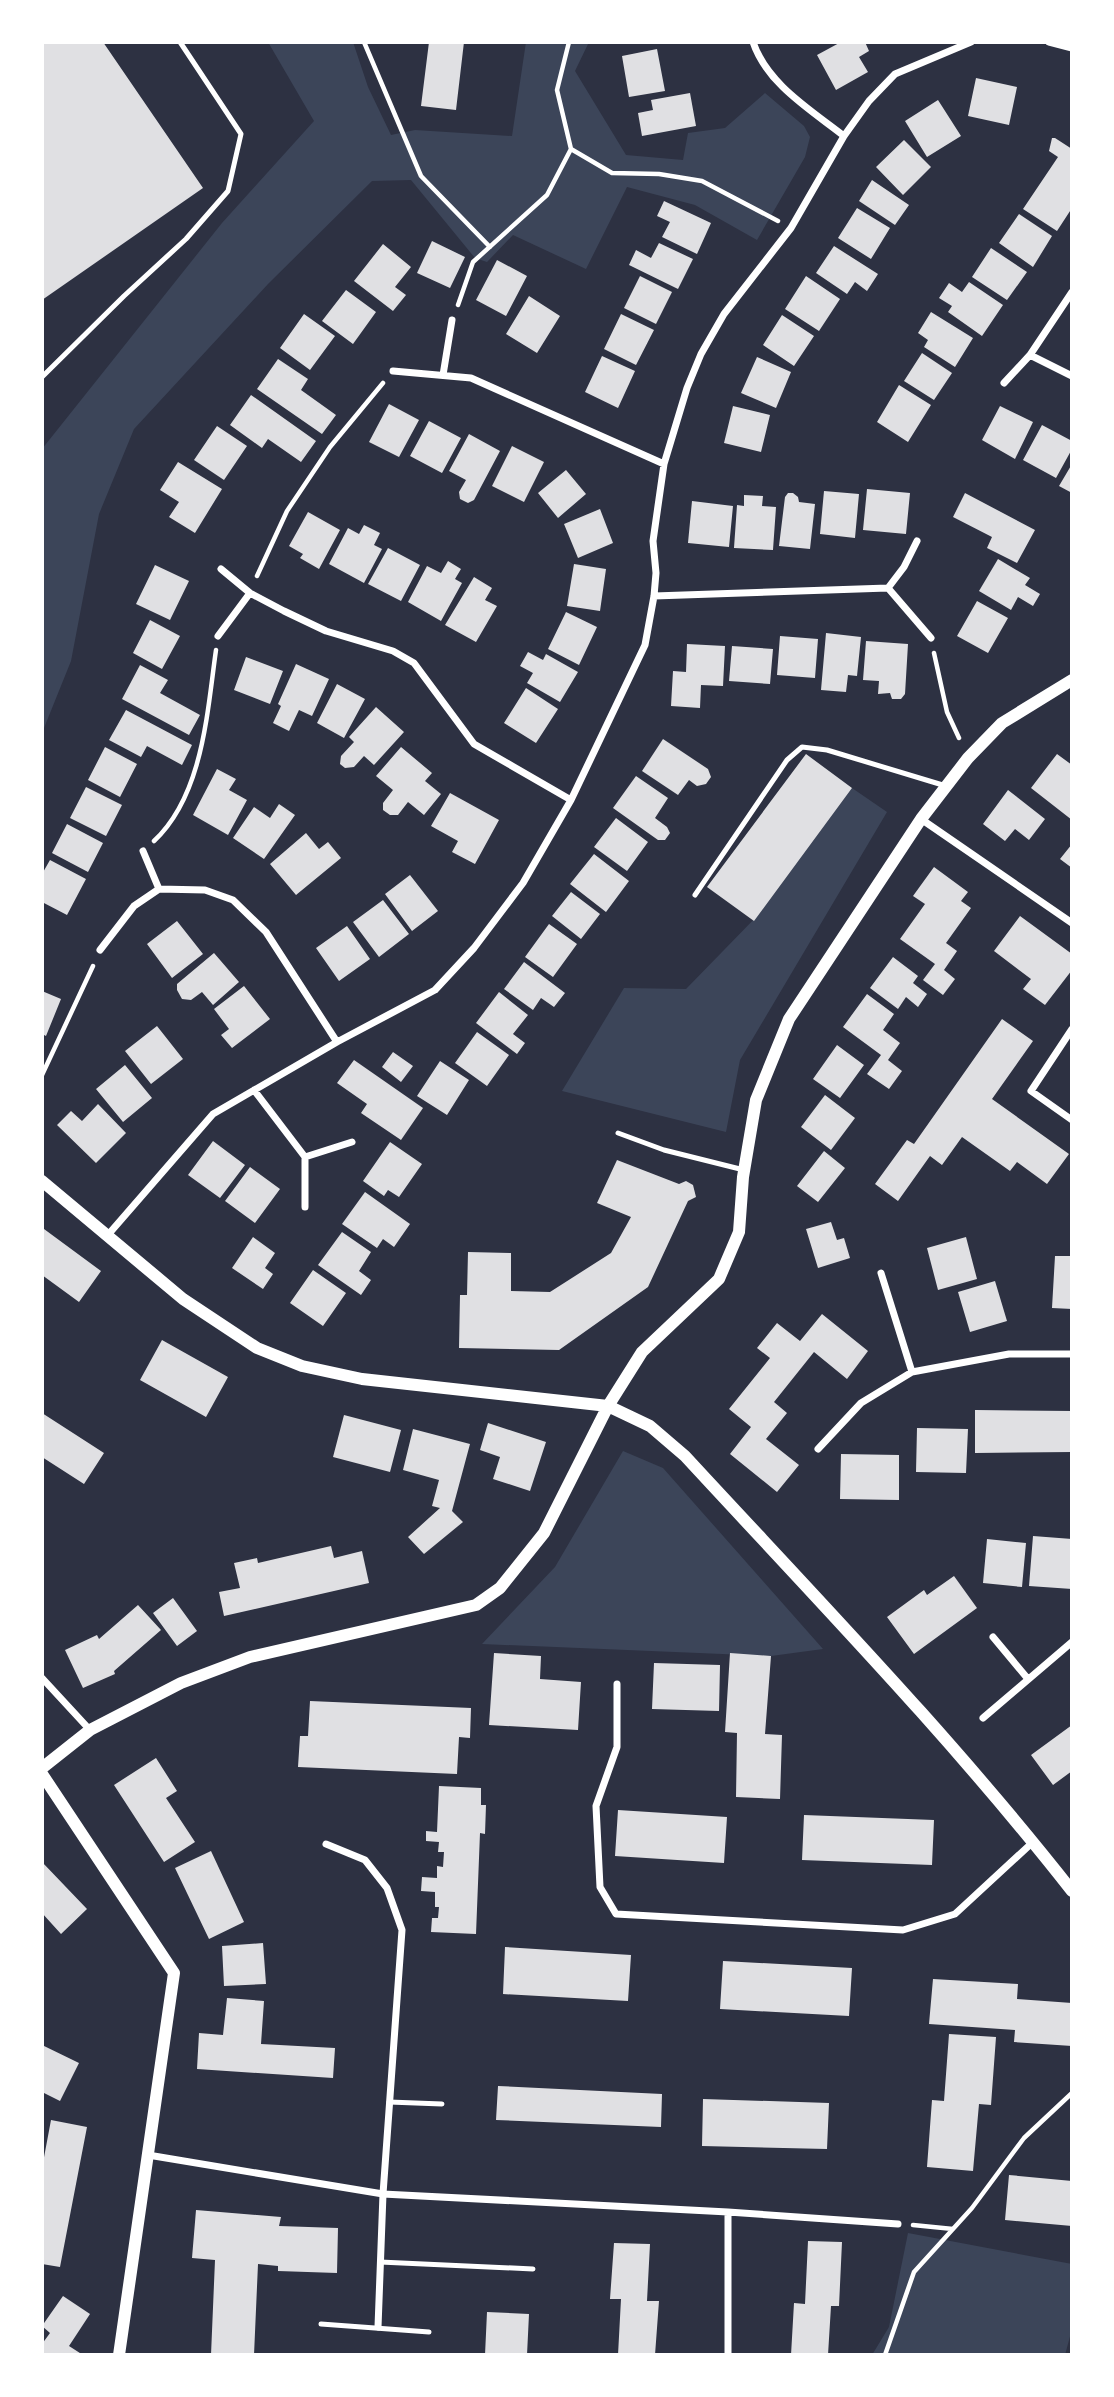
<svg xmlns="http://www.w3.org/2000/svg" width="1114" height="2397" viewBox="0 0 1114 2397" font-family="Roboto,sans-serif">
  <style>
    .green { fill: #3c4559 }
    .building { fill: #e0e0e3 }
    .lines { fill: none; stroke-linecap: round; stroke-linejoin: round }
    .path { stroke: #fff; stroke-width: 4.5 }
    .service { stroke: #fff; stroke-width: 5 }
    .minor { stroke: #fff; stroke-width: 7 }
    .tertiary { stroke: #fff; stroke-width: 12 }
  </style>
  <rect width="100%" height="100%" fill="#2d3142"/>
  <path class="green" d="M268 42H353L368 87 391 135 415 130 512 136 526 42H589L575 71 626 155 683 160 688 133 725 128 765 93 804 126 810 137 805 157 757 240 695 205 627 187 586 269 513 235 487 262 475 258 411 180 372 181 268 284 134 429 99 514 71 661 42 733V449L222 223 314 121Z
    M852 788 887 812 740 1060 726 1132 562 1091 624 988 686 989 760 913Z
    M623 1451 663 1468 823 1649 771 1656 482 1644 555 1567Z
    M908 2233 1072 2264V2329L1065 2355H872L889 2327Z"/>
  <path class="building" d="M42 42H103L203 188 42 300Z
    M429 42H464L456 110 421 106Z
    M841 42H865L869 51 859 57 868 72 836 90 817 55Z
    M657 49 665 91 629 97 622 56Z
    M976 78 1017 87 1009 125 968 116Z
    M690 93 696 126 642 136 638 113 653 110 651 100Z
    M938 100 961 136 927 157 905 121Z
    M1052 138H1055L1072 149V208L1057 231 1023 209 1058 157 1049 151Z
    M904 140 931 167 903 195 876 167Z
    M872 180 909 205 895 225 859 201Z
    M664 201 711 223 697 254 662 237 670 222 657 216Z
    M857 208 890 228 871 259 838 238Z
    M1019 214 1052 236 1033 267 999 243Z
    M432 241 465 257 450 288 417 273Z
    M659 243 693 259 678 289 629 265 636 250 651 258Z
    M383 244 411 267 395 287 406 295 393 311 354 281Z
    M834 246 878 274 867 291 855 282 847 294 816 273Z
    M991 248 1027 272 1007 300 972 277Z
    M497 260 527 276 506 316 476 300Z
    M640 276 672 292 656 324 624 308Z
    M806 276 840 299 819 331 785 309Z
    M969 282 1003 305 982 336 948 312 952 306 939 298 949 283 962 292Z
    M346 290 376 312 353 344 322 321Z
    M529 296 560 316 537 353 506 334Z
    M931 312 973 338 955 367 924 347 928 340 918 333Z
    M304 314 335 336 310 370 280 348Z
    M621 314 654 330 636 365 604 349Z
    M782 315 814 336 794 366 763 345Z
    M922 353 952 373 934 400 904 381Z
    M602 356 635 371 618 408 585 392Z
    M757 357 791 372 776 408 741 393Z
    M278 359 308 379 301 390 336 415 322 434 257 389Z
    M899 385 931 405 908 442 877 422Z
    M251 395 316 441 301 462 268 439 262 448 230 425Z
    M389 404 419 420 399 457 369 442Z
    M733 406 770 415 761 452 724 443Z
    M1000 406 1033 422 1015 459 982 440Z
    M429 421 461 438 442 473 410 456Z
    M1042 425 1072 441V449L1056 478 1023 460Z
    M217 426 247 446 224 480 194 460Z
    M469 434 500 451 474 500 468 503 460 499 459 492 466 480 449 471Z
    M512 446 544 462 524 502 492 486Z
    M178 462 222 489 195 533 169 517 179 502 160 490Z
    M1072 464V493L1059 486Z
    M566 470 586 494 558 518 538 493Z
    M867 489 910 493 906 534 863 530Z
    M824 491 859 494 855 538 820 534Z
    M788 493H793L798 497 799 502 815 504 810 549 779 546 785 497Z
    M965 493 1035 530 1017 563 987 548 992 537 953 517Z
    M744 495 763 496 762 506 776 507 773 550 734 548 737 505 744 506Z
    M692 501 733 506 729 547 688 543Z
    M600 509 613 543 578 558 564 524Z
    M308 512 340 530 319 569 300 558 303 554 289 546Z
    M364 525 380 533 374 545 382 549 364 583 329 564 348 528 359 534Z
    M388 548 420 565 401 601 368 584Z
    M998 559 1030 578 1025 585 1040 594 1033 606 1018 597 1011 610 979 591Z
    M448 561 461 569 455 579 462 583 441 621 408 602 427 566 441 573Z
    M574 564 606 569 600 611 567 606Z
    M155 565 189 581 170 620 136 604Z
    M474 577 492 588 485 600 497 606 476 642 445 625Z
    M977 601 1008 618 988 653 957 636Z
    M566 612 597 627 579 665 548 649Z
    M150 620 180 636 162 669 133 653Z
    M826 633 861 637 857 676 848 675 846 692 821 690Z
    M780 636 818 639 815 678 777 675Z
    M866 641 908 644 905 694 901 699H892L890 693 878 694 879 681 863 680Z
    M687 644 725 646 723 686 701 685 700 708 671 706 673 671 686 672Z
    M732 646 773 649 770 684 729 681Z
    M528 652 543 660 546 654 578 672 560 702 527 683 533 673 520 666Z
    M246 657 283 671 270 704 234 690Z
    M296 664 329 679 312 716 299 710 289 731 273 723 281 706 278 704Z
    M140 665 168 680 160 693 200 715 189 735 122 699Z
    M337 684 365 699 344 738 317 723Z
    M526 688 558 709 536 743 504 723Z
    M376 707 404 732 374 765 364 756 354 767 345 768 340 764 341 756 354 742 349 737Z
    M126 710 192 745 182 765 147 746 141 757 109 740Z
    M663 739 708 769 711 777 706 784 697 786 689 780 678 795 642 771Z
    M105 747 137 764 120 797 88 780Z
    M401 747 432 773 425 781 441 794 424 815 408 802 398 815H390L383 810V803L393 790 376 776Z
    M806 754 852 788 754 921 707 887Z
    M1057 754 1072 765V820L1031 788Z
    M217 769 236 779 229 790 247 800 228 835 193 815Z
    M636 776 668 798 655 818 667 827 670 833 665 840H658L613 808Z
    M86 787 122 805 106 836 70 818Z
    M1008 790 1045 819 1029 840 1015 829 1005 841 983 824Z
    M450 793 499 820 475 864 452 852 458 841 431 826Z
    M279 804 295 815 264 859 233 838 254 807 270 818Z
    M616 818 648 842 627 871 594 847Z
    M67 824 103 843 88 872 52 853Z
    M306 833 319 849 328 842 341 858 296 895 270 864Z
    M1072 844V868L1060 859Z
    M594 854 629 881 606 912 570 884Z
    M50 860 86 879 67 915 42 902V874Z
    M934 867 968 892 961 901 971 908 946 943 957 951 944 970 955 979 943 995 923 980 935 964 900 939 925 904 913 896Z
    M410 875 438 911 412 931 385 894Z
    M571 892 600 914 581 939 552 916Z
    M383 900 409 934 379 957 353 922Z
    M1020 916 1072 954V970L1045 1005 1023 989 1031 979 994 951Z
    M177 921 203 954 172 978 147 944Z
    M549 924 577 944 553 977 525 957Z
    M347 926 370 959 339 981 316 948Z
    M214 953 239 982 213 1005 202 992 191 1000 182 999 177 990V984Z
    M893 957 918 976 913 983 927 994 918 1007 906 997 898 1009 870 988Z
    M524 962 565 993 554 1007 541 998 533 1010 504 989Z
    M244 986 270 1019 232 1048 221 1035 229 1029 214 1009Z
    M42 991 61 999 46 1036 42 1034Z
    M499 992 528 1015 513 1034 525 1043 517 1054 476 1023Z
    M867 994 894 1014 883 1030 900 1043 888 1060 902 1071 889 1089 867 1074 881 1055 843 1027Z
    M1002 1019 1033 1041 992 1099 1069 1154 1047 1184 1017 1162 1010 1171 962 1137 942 1165 930 1156 898 1201 875 1184 907 1140 914 1144Z
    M157 1026 183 1059 151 1084 125 1051Z
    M477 1032 509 1055 487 1086 455 1063Z
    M837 1045 864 1065 840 1098 813 1079Z
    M393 1052 413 1066 401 1082 382 1067Z
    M354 1060 423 1108 401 1140 361 1113 367 1104 337 1083Z
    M440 1061 469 1080 447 1115 417 1096Z
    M125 1065 152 1098 123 1122 96 1089Z
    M825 1095 855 1118 831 1150 801 1127Z
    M98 1104 126 1133 96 1163 57 1125 71 1111 82 1121Z
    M213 1141 245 1165 220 1198 188 1175Z
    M390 1142 422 1164 399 1197 388 1190 384 1196 363 1181Z
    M824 1151 845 1168 818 1202 797 1186Z
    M617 1160 679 1184 686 1181 693 1185 696 1197 688 1201 648 1287 559 1350 459 1348 460 1295H467L468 1252 511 1253V1291L550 1292 611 1253 631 1217 597 1203Z
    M250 1167 280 1189 255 1223 225 1201Z
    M365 1192 410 1224 394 1247 383 1239 377 1248 342 1224Z
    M831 1222 837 1240 844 1238 850 1258 818 1268 806 1229Z
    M44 1229 101 1271 79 1302 42 1275Z
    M342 1232 371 1252 359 1271 371 1280 361 1295 318 1265Z
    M253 1237 275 1253 265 1268 273 1274 263 1289 232 1268Z
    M966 1237 977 1279 938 1290 927 1248Z
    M1055 1256H1072V1309L1052 1308Z
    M313 1270 346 1293 323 1326 290 1303Z
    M995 1281 1007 1321 970 1332 958 1292Z
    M822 1314 868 1351 847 1379 814 1352 774 1402 787 1413 766 1439 799 1465 777 1492 730 1454 751 1427 729 1409 770 1358 757 1348 777 1323 800 1341Z
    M162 1340 228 1377 206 1417 140 1380Z
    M975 1410 1072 1411V1452L975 1453Z
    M42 1413 104 1453 84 1484 42 1457Z
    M344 1415 401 1430 390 1472 333 1457Z
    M488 1423 546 1442 530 1491 493 1479 500 1457 480 1450Z
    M917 1428 968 1429 966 1473 916 1472Z
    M413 1429 470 1444 452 1511 463 1522 424 1554 408 1537 440 1508 432 1506 439 1480 403 1470Z
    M841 1454 899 1455V1500L840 1499Z
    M1033 1536 1072 1539V1589L1029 1586Z
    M987 1539 1026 1543 1022 1587 983 1583Z
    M331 1546 334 1558 362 1551 369 1583 224 1616 219 1592 240 1588 234 1563 257 1558 258 1563Z
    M954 1576 977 1608 914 1654 887 1617 924 1590 927 1595Z
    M173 1598 197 1631 177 1646 153 1613Z
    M138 1605 161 1630 114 1671 115 1674 83 1688 65 1650 97 1635 99 1639Z
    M494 1653 541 1656 540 1679 581 1682 578 1730 489 1725Z
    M730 1653 771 1656 765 1734 782 1735 780 1799 736 1797 737 1733 725 1732Z
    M654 1663 720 1665 719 1711 652 1709Z
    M310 1701 471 1708 470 1738 459 1737 457 1774 298 1767 300 1736H308Z
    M1072 1725V1771L1053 1785 1031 1755Z
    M156 1758 177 1791 166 1798 195 1842 164 1862 114 1785Z
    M439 1786 481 1788V1805H486L485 1834 480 1833 476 1934 431 1932 432 1918H438L439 1907H435V1892L421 1891 422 1877 437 1878V1866L443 1867 444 1852H438L439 1842 426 1841V1831L437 1832Z
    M618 1810 727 1817 724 1863 615 1856Z
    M804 1815 934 1820 932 1865 802 1860Z
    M211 1851 244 1922 209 1939 175 1868Z
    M42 1862 87 1909 61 1934 42 1913Z
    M263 1943 266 1984 224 1986 222 1946Z
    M505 1947 631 1955 628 2001 503 1994Z
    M723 1961 852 1968 849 2016 720 2009Z
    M933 1979 1018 1984 1017 1999 1072 2003V2046L1014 2042 1015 2030 929 2024Z
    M227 1998 264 2001 261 2044 335 2048 333 2078 197 2069 199 2033 223 2035Z
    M949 2034 996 2037 991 2105 979 2104 973 2171 927 2167 932 2100 944 2101Z
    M42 2045 79 2063 60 2101 42 2092Z
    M498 2086 662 2094 661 2127 496 2120Z
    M703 2099 829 2103 827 2149 702 2146Z
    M51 2120 87 2127 60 2267 42 2264V2168Z
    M1009 2175 1072 2181V2226L1005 2220Z
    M196 2210 281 2217 279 2226 338 2228 337 2273 278 2271V2266L258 2264 254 2355H211L215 2260 192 2258Z
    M808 2241 842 2242 839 2306H831L828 2355H791L794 2303 805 2304Z
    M614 2243 650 2244 647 2301H659L655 2355H618L621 2299H610Z
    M63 2296 90 2314 69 2346 83 2355H42V2344L50 2333 42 2326Z
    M487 2312 529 2314 527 2355H485Z"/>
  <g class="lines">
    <path class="path" d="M364 42 421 176 490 247
      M571 149 612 173 659 174 702 181 778 221
      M458 305 473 262 547 195 571 149 557 90 569 42
      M257 576 287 511 330 447 383 383
      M934 653 947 712 959 738
      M154 841C203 795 207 713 216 650
      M42 1075 93 966
      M913 2225 953 2229
      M885 2355 914 2272 972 2208 1024 2138 1072 2093"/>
    <path class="service" d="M42 377 124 296 186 239 228 191 241 134 180 42
      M695 895 787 760 802 747 827 750 946 786
      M618 1133 664 1150 744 1170
      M389 2102 442 2104
      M380 2262 533 2269
      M321 2324 429 2332"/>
    <path class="minor" d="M753 42C767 84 811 110 844 136
      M1049 42 1072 48
      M1030 355 1072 376
      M393 371 471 378 664 464
      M443 375 452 320
      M1004 383 1030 355 1072 292
      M221 569 250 593 284 611 326 631 393 651 414 663 474 744 571 800
      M888 588 931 638
      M654 596 888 588 904 567 917 541
      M218 636 250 593
      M921 819 1072 923
      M143 851 159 889
      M100 950 134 906 159 889 205 890 233 900 266 932 337 1042
      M1072 1029 1031 1091 1072 1120
      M254 1090 305 1157
      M305 1207V1157L352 1142
      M107 1236 213 1114 337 1042 435 990 474 948 523 883 571 800 645 645 654 596 656 573 653 541 664 464 687 388 701 354 724 314 791 228 844 136 869 101 895 74 971 42
      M881 1273 912 1372
      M818 1449 861 1403 912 1372 1009 1354H1072
      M993 1637 1028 1679
      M42 1678 90 1730
      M617 1684V1747L596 1806 600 1887 616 1914 903 1930 955 1914 1033 1842
      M983 1718 1072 1642
      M326 1844 365 1860 387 1888 402 1930 383 2194 378 2327
      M148 2155 383 2194 728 2212 898 2224
      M728 2212V2355"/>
    <path class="tertiary" d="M42 1181 183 1299 257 1348 302 1366 362 1379 608 1406 650 1426 685 1456C816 1598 952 1738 1072 1891
      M42 1768 90 1730 181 1683 250 1657 476 1605 500 1588 544 1533 608 1406 642 1352 719 1279 739 1232 743 1177 756 1100 789 1019 921 819 968 758 1002 723 1072 680
      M42 1774 174 1973 119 2355"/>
  </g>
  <rect width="1114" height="2397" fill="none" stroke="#ffffff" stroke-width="88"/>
</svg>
